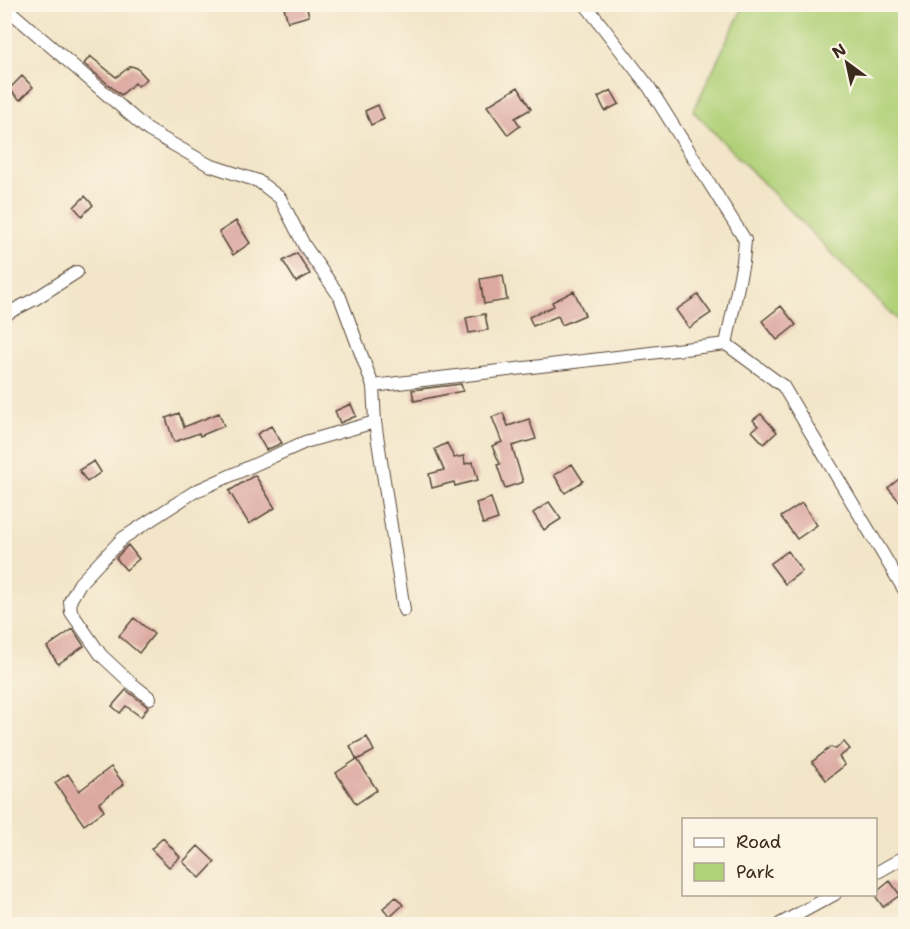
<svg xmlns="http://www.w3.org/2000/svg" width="910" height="929" viewBox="0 0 910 929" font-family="'Shantell Sans',sans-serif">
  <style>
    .green { fill: #b1d179; stroke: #767e4c; stroke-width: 1.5 }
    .building { fill: #dca9a1 }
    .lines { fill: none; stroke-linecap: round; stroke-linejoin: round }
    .minor-casing { stroke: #564638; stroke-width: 14 }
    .minor { stroke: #fff; stroke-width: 12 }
  </style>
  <rect width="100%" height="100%" fill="#fcf5e5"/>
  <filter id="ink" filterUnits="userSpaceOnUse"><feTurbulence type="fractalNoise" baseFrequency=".0167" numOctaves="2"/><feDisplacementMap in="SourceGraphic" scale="12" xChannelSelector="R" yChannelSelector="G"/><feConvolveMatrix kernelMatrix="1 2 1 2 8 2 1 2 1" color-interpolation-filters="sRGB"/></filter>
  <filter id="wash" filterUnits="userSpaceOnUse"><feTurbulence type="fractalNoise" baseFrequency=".008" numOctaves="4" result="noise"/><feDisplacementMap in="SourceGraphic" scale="24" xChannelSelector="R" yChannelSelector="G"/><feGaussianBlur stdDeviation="1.35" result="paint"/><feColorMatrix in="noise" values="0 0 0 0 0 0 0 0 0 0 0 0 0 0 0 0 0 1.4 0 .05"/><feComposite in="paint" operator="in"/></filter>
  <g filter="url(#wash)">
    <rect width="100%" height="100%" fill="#f2e5c8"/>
    <path class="green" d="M744 5H905V328L693 111Z"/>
    <g id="blocks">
      <path class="building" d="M283 4H306L309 16 288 22Z
        M90 56 116 77 131 66 137 68 147 79 138 86 135 83 121 95 84 64Z
        M22 76 33 87 20 100 9 89Z
        M518 87 531 109 515 118 520 126 508 135 487 106Z
        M611 90 619 104 605 111 598 97Z
        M378 105 384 119 371 125 365 111Z
        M85 196 93 205 82 216 74 207Z
        M236 221 250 243 233 255 219 232Z
        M297 253 310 274 296 282 283 261Z
        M503 275 507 300 484 304 480 279Z
        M574 291 585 315 562 325 558 316 533 326 529 317 554 306 552 302Z
        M698 295 711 313 689 328 676 310Z
        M781 306 796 325 777 340 762 321Z
        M485 314 488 330 469 333 466 318Z
        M461 384 463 391 414 401 412 390Z
        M351 404 356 416 340 423 335 411Z
        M179 413 184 427 219 413 224 426 200 436 199 433 174 442 166 418Z
        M503 413 508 426 529 419 536 439 512 446 523 482 505 488 497 465 500 464 492 446 502 442 492 417Z
        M761 414 777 432 764 444 752 431 758 426 753 420Z
        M271 426 282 443 266 450 257 434Z
        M447 443 454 458 464 456 465 464 473 462 478 480 455 486 454 482 432 488 429 474 444 470 435 449Z
        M94 461 101 472 87 482 79 470Z
        M572 464 583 481 565 493 554 475Z
        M906 473V509L888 488Z
        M255 475 275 508 249 524 229 491Z
        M491 498 498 519 483 524 476 503Z
        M549 502 561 519 544 530 533 513Z
        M802 503 817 525 797 539 781 517Z
        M128 545 139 559 126 570 116 558Z
        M788 551 802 571 785 584 770 564Z
        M134 618 154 634 139 653 119 636Z
        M73 629 84 646 58 664 47 647Z
        M126 690 148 707 141 717 126 706 120 713 112 706Z
        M367 737 374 751 357 760 350 746Z
        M844 742 850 749 839 757 845 765 826 780 812 762 831 747 835 749Z
        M357 759 377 790 356 804 336 773Z
        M111 767 124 784 99 803 104 811 84 825 55 783 68 774 79 791Z
        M163 838 180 857 169 867 151 849Z
        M198 846 215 862 200 878 183 862Z
        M890 881 900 895 883 907 874 894Z
        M396 897 403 905 390 917 383 908Z"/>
    </g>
  </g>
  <g filter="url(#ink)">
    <use href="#blocks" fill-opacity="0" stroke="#564638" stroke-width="1.5"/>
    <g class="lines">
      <g class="minor-casing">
        <path id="minor" d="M585 4 649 87 745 240 743 262 726 344 783 386 906 593
          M4 6 148 130 209 165 258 181 280 198 304 245 340 297 373 386
          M4 315 35 299 77 272
          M404 610 375 422 373 386 726 344
          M150 698 131 683 101 655 71 612 70 601 80 583 123 538 194 492 305 442 375 422
          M876 873 906 856
          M780 924 835 894"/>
      </g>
      <use href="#minor" class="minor"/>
    </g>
  </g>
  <rect width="910" height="929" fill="none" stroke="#fcf5e5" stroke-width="24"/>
  <rect x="682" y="818" width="195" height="78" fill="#fcf5e5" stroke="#afa495" stroke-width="1.5"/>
  <rect x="694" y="838" width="30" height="9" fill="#ffffff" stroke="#afa495" stroke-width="1.5"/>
  <text x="736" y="848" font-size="18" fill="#3b2a1e">Road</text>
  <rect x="694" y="863" width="30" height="18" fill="#b1d179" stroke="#afa495" stroke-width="1.5"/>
  <text x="736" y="878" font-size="18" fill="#3b2a1e">Park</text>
  <g transform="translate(847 63) rotate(327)" stroke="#fcf5e5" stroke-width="4.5" paint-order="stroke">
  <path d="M0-4.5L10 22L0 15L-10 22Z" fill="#3b2a1e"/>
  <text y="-9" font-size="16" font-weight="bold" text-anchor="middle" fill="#3b2a1e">N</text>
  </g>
</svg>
